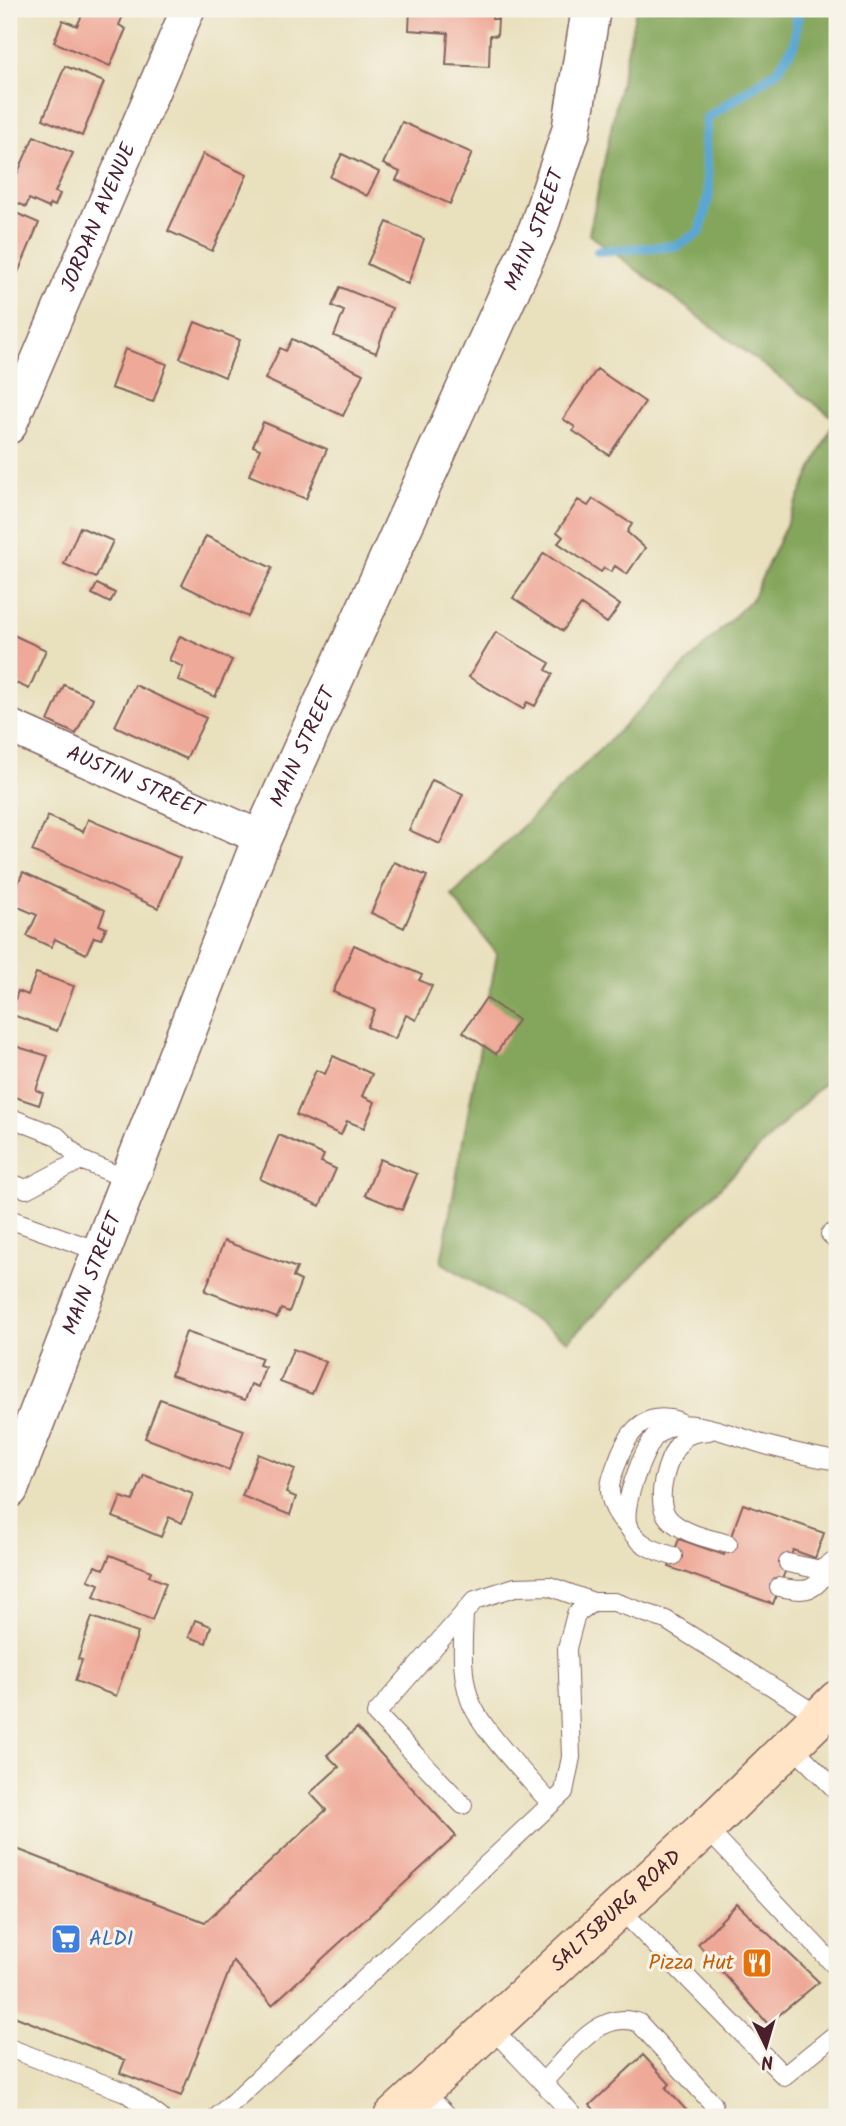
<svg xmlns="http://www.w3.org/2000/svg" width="846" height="2126" viewBox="0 0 846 2126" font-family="Kalam,sans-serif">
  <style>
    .forest { fill: #84a65b; stroke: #676243; stroke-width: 2 }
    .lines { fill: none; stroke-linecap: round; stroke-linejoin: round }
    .stream { stroke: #5aa7d3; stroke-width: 10 }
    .building { fill: #efa998 }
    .service-casing { stroke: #82635e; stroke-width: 20 }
    .minor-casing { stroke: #82635e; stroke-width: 36 }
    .tertiary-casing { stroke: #82635e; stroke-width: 41 }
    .secondary-casing { stroke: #82635e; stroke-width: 41 }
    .service { stroke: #fff; stroke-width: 18 }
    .minor { stroke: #fff; stroke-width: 33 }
    .tertiary { stroke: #fff; stroke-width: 38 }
    .secondary { stroke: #ffe4c6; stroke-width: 38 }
    .labels { text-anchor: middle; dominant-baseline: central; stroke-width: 6; stroke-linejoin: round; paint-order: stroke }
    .street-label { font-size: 21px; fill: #4a1f2b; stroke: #f7f3e8 }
    .shop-label { font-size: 21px; fill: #366cbe; stroke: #f7f3e8; text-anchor: start }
    .food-label { font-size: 21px; fill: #c56008; stroke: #f7f3e8; text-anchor: end }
  </style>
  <rect width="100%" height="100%" fill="#f7f3e8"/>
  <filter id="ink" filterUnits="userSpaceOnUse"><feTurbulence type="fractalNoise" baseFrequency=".0143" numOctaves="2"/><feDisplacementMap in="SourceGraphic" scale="14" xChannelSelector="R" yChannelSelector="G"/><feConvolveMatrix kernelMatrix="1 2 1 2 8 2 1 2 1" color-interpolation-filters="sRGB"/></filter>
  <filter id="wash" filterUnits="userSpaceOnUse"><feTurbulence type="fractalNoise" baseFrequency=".00686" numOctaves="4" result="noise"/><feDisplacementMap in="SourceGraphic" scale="28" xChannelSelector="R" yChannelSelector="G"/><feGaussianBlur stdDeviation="1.57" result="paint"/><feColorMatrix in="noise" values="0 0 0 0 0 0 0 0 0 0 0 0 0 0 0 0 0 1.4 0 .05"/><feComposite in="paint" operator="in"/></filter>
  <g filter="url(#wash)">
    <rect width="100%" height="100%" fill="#e9e0bd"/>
    <path class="forest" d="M636 9H837V1070L568 1341 441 1262 497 954 452 896 752 599 835 419 589 234Z"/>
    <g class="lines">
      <path class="stream" d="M598 251 677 246 700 232 709 194 705 142 707 118 778 70 795 43 798 9"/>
    </g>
    <g id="blocks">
      <path class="building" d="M85 9H126L119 25 126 29 110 66 54 42 63 20 77 26Z
        M410 9H493L492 19H498L497 36 490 35 489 67 446 65 448 33 409 30Z
        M65 66 104 82 82 136 43 119Z
        M402 122 472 153 450 204 396 180 400 172 383 164Z
        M34 136 73 153 55 192 60 194 55 206 50 204 49 208 29 199 26 207 9 199V192Z
        M203 154 247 175 212 251 168 231Z
        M342 154 379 172 367 196 330 177Z
        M9 210 39 223 17 275 9 272Z
        M387 222 424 239 408 284 367 264Z
        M340 287 392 308 376 353 334 336 344 311 332 306Z
        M195 322 240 340 225 377 180 358Z
        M292 339 363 374 343 416 265 379 280 348 286 351Z
        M125 349 167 364 153 402 111 388Z
        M597 369 645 402 609 455 573 431 575 427 563 419Z
        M263 422 327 449 306 499 249 475 260 449 253 446Z
        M593 499 632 524 627 532 645 548 627 574 615 566 611 572 604 568 601 572 558 543 563 537 557 532 578 500 588 506Z
        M80 527 113 541 96 578 64 564Z
        M206 536 272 568 248 617 182 585Z
        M544 553 620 605 607 623 581 605 563 631 513 598Z
        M97 584 115 593 110 603 92 594Z
        M496 632 550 663 546 670 553 674 535 706 527 702 523 709 469 677Z
        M9 633 46 650 29 689 9 680Z
        M180 636 232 660 215 697 178 680 183 667 169 660Z
        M64 685 93 698 76 734 48 721Z
        M135 685 206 718 186 759 115 726Z
        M432 780 463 794 440 844 409 830Z
        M48 816 83 832 88 819 180 858 158 908 32 851Z
        M394 862 427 876 404 928 371 913Z
        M23 872 105 910 99 925 106 928 101 939 94 937 86 954 55 939 51 947 27 936 37 915 9 903Z
        M354 945 422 975 419 980 432 986 416 1020 406 1015 395 1039 367 1027 375 1010 333 992Z
        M36 973 74 986 57 1031 10 1014 18 991 28 995Z
        M486 998 518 1020 496 1054 463 1032Z
        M11 1045 48 1056 36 1090 43 1093 39 1105 9 1095V1046Z
        M333 1056 372 1074 362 1096 375 1102 364 1128 347 1121 341 1135 296 1115 316 1070 325 1074Z
        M9 1128 18 1131 9 1154Z
        M279 1135 324 1155 321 1162 336 1169 320 1206 260 1179Z
        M380 1159 417 1174 402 1210 365 1195Z
        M224 1241 297 1268 293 1277 301 1281 289 1312 281 1309 277 1318 205 1291Z
        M186 1332 262 1358 259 1365 265 1367 258 1387 251 1384 245 1400 171 1375Z
        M293 1349 326 1362 312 1394 280 1382Z
        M160 1399 244 1430 229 1470 145 1438Z
        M258 1454 295 1469 286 1493 296 1497 290 1515 242 1496Z
        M144 1475 193 1494 182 1523 169 1517 161 1537 113 1517 121 1497 133 1501Z
        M743 1504 824 1533 815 1558 793 1550 773 1604 669 1567 679 1539 724 1555Z
        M110 1555 151 1571 149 1576 166 1583 152 1620 94 1597 99 1584 88 1580 95 1566 104 1569Z
        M92 1617 138 1633 116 1696 75 1681 82 1660 78 1659Z
        M195 1620 211 1626 206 1643 189 1637Z
        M357 1728 456 1836 272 2005 233 1961 181 2096 120 2073 125 2060 9 2014V1846L205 1922 326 1810 310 1793 339 1767 327 1755Z
        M737 1904 819 1982 768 2024 698 1944Z
        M643 2055 670 2084 666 2088 688 2112 683 2117H601L590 2105Z"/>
    </g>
  </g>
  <g filter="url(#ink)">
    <use href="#blocks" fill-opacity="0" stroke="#82635e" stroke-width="2"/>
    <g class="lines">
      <g class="service-casing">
        <path id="service" d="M9 1117 57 1136 81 1160 129 1180
          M9 1182 26 1189 81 1160
          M9 1219 101 1252
          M830 1234 837 1241
          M709 1431C698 1432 687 1433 680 1442 667 1459 653 1501 669 1519 684 1534 708 1538 728 1544
          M628 1527C618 1517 610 1504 610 1489 610 1480 614 1471 617 1463 627 1433 643 1410 678 1421
          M673 1556C656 1551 638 1545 629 1528 619 1511 642 1454 654 1438 660 1431 667 1427 676 1425 699 1420 745 1440 769 1446 792 1452 814 1457 837 1461
          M788 1563 821 1570 833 1561
          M779 1587C809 1593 815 1592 831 1564
          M464 1613C463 1641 460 1672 470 1700 481 1730 529 1778 551 1804
          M791 1745 837 1791
          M463 1805 376 1714 475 1600 515 1587 549 1586 593 1602
          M706 1828 837 1968
          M618 1907 784 2076 837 2033
          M490 2026 575 2117
          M9 2048 125 2092 160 2117
          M543 2082C567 2058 599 2007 639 2023L713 2104 714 2117
          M422 2089 449 2117
          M217 2117 564 1792 571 1757 567 1648 576 1614 593 1602H614L666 1620 819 1716"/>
      </g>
      <g class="minor-casing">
        <g id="minor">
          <path id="s1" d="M9 427 188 9"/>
          <path id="s2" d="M9 726 262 838"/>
        </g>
      </g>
      <g class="tertiary-casing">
        <g id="tertiary">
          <path id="s3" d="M9 1489 262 838 538 229 571 131 591 9"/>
        </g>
      </g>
      <g class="secondary-casing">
        <g id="secondary">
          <path id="s4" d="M393 2117 706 1828 837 1700"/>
        </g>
      </g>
      <use href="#service" class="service"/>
      <use href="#minor" class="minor"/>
      <use href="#tertiary" class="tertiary"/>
      <use href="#secondary" class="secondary"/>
    </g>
  </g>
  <defs>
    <g id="supermarket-square" transform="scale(1.575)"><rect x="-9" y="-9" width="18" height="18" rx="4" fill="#3f7fe0" stroke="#f7f3e8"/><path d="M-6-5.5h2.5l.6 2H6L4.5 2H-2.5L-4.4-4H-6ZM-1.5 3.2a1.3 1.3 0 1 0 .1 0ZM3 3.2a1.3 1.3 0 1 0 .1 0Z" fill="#fff"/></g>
    <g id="restaurant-square" transform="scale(1.575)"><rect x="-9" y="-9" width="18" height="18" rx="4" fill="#e8710a" stroke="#f7f3e8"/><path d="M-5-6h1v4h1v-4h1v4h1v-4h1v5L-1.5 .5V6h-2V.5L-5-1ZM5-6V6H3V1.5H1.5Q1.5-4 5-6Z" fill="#fff"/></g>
  </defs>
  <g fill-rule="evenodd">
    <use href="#supermarket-square" x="66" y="1939"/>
    <use href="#restaurant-square" x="757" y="1963"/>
  </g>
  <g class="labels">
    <g class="street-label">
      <text stroke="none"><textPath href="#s1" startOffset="228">JORDAN AVENUE</textPath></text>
      <text stroke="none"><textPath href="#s3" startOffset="1365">MAIN STREET</textPath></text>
      <text stroke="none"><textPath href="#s3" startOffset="798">MAIN STREET</textPath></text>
      <text stroke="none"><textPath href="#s2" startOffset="138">AUSTIN STREET</textPath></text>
      <text stroke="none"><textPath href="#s3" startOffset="231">MAIN STREET</textPath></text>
      <text stroke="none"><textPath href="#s4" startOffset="304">SALTSBURG ROAD</textPath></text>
    </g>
    <g class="shop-label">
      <text x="89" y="1939">ALDI</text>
    </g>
    <g class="food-label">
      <text x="734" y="1963">Pizza Hut</text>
    </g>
  </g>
  <rect width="846" height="2126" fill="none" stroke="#f7f3e8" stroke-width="35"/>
  <g transform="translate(766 2046) rotate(175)" stroke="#f7f3e8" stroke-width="5" paint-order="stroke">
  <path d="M0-5L12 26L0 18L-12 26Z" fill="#4a1f2b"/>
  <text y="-10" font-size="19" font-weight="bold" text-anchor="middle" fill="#4a1f2b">N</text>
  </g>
</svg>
